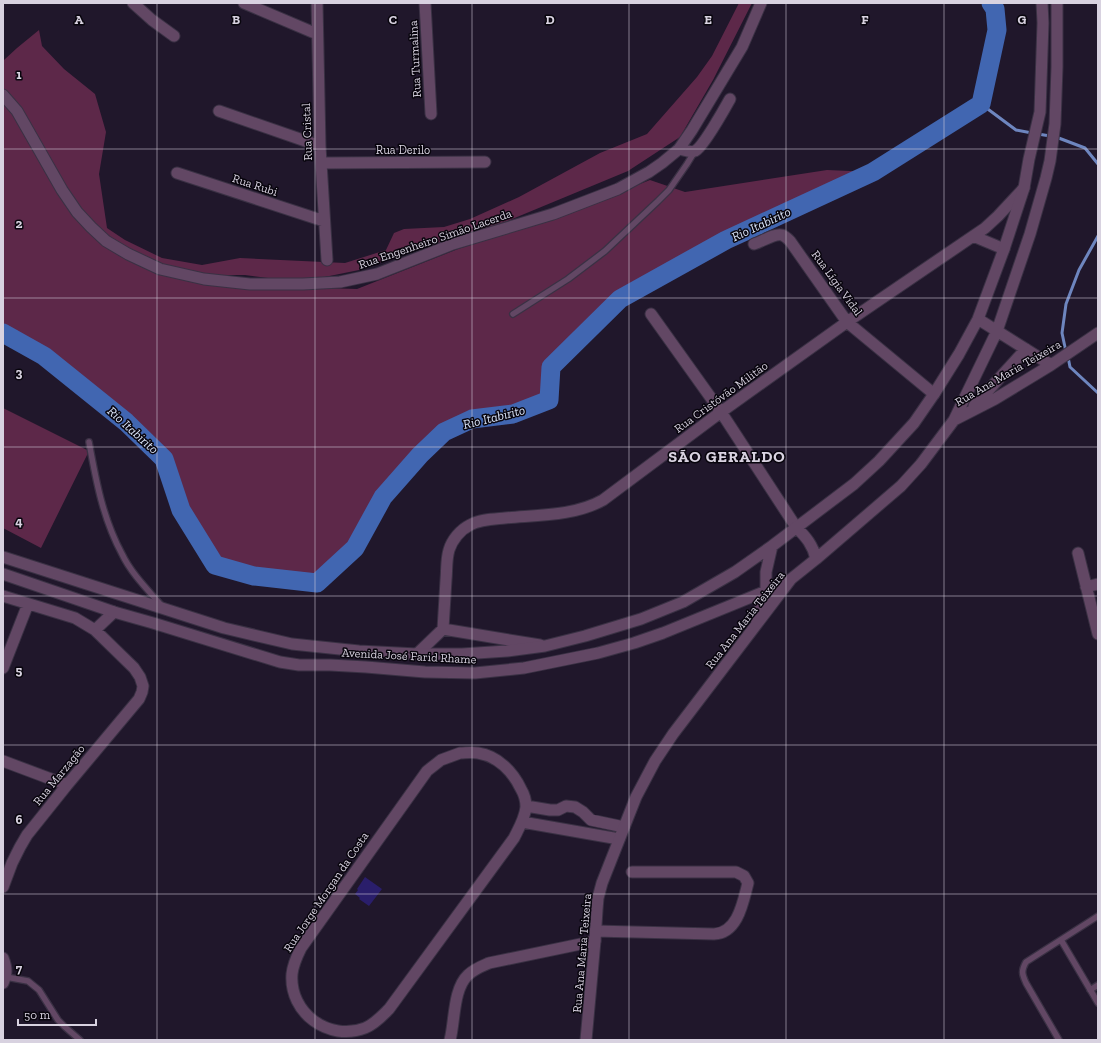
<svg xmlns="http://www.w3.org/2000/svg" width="1101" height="1043" viewBox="0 0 1101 1043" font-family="'Zilla Slab',serif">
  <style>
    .green { fill: #5d2849 }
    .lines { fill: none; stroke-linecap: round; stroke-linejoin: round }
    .stream { stroke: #6e86bf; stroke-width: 3 }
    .river { stroke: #4166b1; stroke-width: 19 }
    .building { fill: #2a1e6b }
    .service-casing { stroke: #3a3144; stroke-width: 8 }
    .minor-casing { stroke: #3a3144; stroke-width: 13 }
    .tertiary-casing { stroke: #3a3144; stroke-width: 13 }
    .service { stroke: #624764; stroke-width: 5.5 }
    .minor { stroke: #624764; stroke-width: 11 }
    .tertiary { stroke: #624764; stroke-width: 11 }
    .grid { fill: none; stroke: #d8d2e0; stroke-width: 1; stroke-opacity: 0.55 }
    .labels { text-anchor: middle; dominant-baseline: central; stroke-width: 3; stroke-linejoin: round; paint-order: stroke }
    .street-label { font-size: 12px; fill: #d8d2e0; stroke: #08050d }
    .water-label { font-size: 13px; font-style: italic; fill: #dae5fa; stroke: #08050d }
    .district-label { font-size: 16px; font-weight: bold; letter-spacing: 1px; fill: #d8d2e0; stroke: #08050d }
    .grid-label { font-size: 13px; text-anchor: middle; font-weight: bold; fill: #d8d2e0; stroke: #08050d; stroke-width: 3; stroke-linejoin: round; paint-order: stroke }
  </style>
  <rect width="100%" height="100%" fill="#20172b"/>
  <path class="green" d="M739 3H752L713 80 680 137 628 171 505 222 418 249 359 270 300 282 245 275H219L254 286 357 289 458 249 557 217 650 180 685 192 827 170 873 172 726 240 620 299 551 367 549 400 513 414 472 419 444 432 420 455 383 497 355 548 317 583 254 576 215 565 181 510 164 459 126 422 44 356 3 333V100L23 131 3 91V65L4 60 17 48 39 30 42 46 64 69 95 94 106 132 99 174 107 228 125 240 162 258 202 265 240 258 345 263 386 250 394 233 404 229 444 227 470 219 519 197 600 153 647 134 697 77 712 56Z
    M3 408 89 451 41 548 3 528Z"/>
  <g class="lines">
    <path class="stream" d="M981 104 1016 130 1032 133
      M1038 134 1050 136
      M1056 137 1085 148 1098 164
      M1066 352 1062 333 1066 304 1079 270 1098 236
      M1068 357 1070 367 1098 393"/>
    <path class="river" d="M3 333 44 356 126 422 164 459 181 510 215 565 254 576 317 583 355 548 383 497 420 455 444 432 472 419 513 414 549 400 551 367 620 299 726 240 873 172 981 104 997 30 995 9 991 3"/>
  </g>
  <path class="building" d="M365 877 382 889 369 906 359 899 360 898 355 894 358 890 357 889Z"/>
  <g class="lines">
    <g class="service-casing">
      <path id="service" d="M513 314 568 279 605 251 658 201 669 190 687 164 695 151
        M89 442C96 481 103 519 122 554 131 573 147 589 161 605
        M1061 940 1098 1003
        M6 977 28 981 39 990 58 1020 65 1027 80 1040
        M1090 990 1098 985
        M1059 1040 1026 983C1022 974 1021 971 1026 962L1098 916"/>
    </g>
    <g class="minor-casing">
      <path id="minor" d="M133 3 152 20 174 36
        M244 3 317 34
        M317 3 320 146 327 260
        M425 3 431 114
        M219 111 320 146
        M679 149C684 150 690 153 695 151 703 147 725 108 730 99
        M321 163 485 162
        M177 173 324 221
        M973 236 1004 249
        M754 244C761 242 775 233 782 235 785 236 787 238 790 241L847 322 934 394
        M651 314 721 412 796 527
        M1078 553 1098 634
        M1086 587 1098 584
        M3 596 75 618 95 630 134 668 140 677 143 686 142 692 139 699 67 785 27 835 20 847 12 863 3 887
        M443 629 540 645
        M95 630 114 612
        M417 654 443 629C444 613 445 596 446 580 447 570 446 560 449 550 452 540 460 530 470 525 480 519 494 519 505 518 537 515 575 516 603 500L721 412 847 322 985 228 998 216 1024 188
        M3 668 28 604
        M460 753C465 753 472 752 478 753 498 756 513 772 521 789 524 794 526 801 526 807 525 818 519 828 514 838L389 1009C382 1016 375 1024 365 1028 329 1042 289 1013 292 974 293 964 297 956 301 948L427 771 441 760Z
        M3 761 67 785
        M526 806 550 810H558L566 806 575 807 583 812 591 820 624 827
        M522 822 619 839
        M595 931 714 934C738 933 743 902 748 883L744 876 736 872H632
        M3 958C7 968 7 974 3 983
        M450 1040C455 1021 453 989 468 975 474 969 482 966 489 963L595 941"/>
    </g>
    <g class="tertiary-casing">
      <path id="tertiary" d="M3 95 17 111 62 190 77 212 91 227 106 241 128 254 160 269 204 279 250 284H303L340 282 377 274 453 244 553 214 618 189 649 172 662 163 679 149 692 130 742 47 761 3
        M978 319 1051 365
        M974 406 1026 349
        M954 420 997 331 1030 234 1046 178 1050 161 1055 124 1057 67V3
        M796 527C806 537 813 545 816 559
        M3 557 224 628 292 644 359 651 417 654H462L507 651 545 646 585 636 641 619 683 602 735 572 772 546 854 484 879 461 914 423 934 394 959 354 978 319 1004 249 1024 188 1029 159 1040 112 1043 23 1042 3
        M3 574 114 612 153 623 280 662 299 665H330L366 667 425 672 475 673 524 668 598 653 634 643 663 633 766 591 789 580
        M756 619 766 591V572L772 546
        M586 1040 595 941 597 910 598 898 602 883 636 797 655 761 673 734 791 579 816 559 901 486 921 464 954 420 995 399 1051 365 1098 333"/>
    </g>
    <use href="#service" class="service"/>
    <use href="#minor" class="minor"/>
    <use href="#tertiary" class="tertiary"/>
  </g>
  <path class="grid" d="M157 3V1040M315 3V1040M472 3V1040M629 3V1040M786 3V1040M944 3V1040M3 149H1098M3 298H1098M3 447H1098M3 596H1098M3 745H1098M3 894H1098"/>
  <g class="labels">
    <g class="street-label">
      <text transform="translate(415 59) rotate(-93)">Rua Turmalina</text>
      <text transform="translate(307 132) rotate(-92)">Rua Cristal</text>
      <text x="403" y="150">Rua Derilo</text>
      <text transform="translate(255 185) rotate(18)">Rua Rubi</text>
      <text transform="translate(435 239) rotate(-19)">Rua Engenheiro Simão Lacerda</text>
      <text transform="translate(837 283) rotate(54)">Rua Lígia Vidal</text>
      <text transform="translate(1008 373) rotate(-30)">Rua Ana Maria Teixeira</text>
      <text transform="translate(721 397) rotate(-36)">Rua Cristóvão Militão</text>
      <text transform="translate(745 620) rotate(-52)">Rua Ana Maria Teixeira</text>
      <text transform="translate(409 656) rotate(3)">Avenida José Farid Rhame</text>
      <text transform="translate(59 775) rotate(-51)">Rua Marzagão</text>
      <text transform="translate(326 892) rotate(-56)">Rua Jorge Morgan da Costa</text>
      <text transform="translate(582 953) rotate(-85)">Rua Ana Maria Teixeira</text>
    </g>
    <g class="water-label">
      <text transform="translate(761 224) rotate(-25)">Rio Itabirito</text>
      <text transform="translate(494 417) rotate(-14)">Rio Itabirito</text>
      <text transform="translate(133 430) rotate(42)">Rio Itabirito</text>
    </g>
    <g class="district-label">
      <text x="727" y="456">SÃO GERALDO</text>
    </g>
  </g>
  <g class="grid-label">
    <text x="79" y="24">A</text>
    <text x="236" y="24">B</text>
    <text x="393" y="24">C</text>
    <text x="550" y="24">D</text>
    <text x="708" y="24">E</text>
    <text x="865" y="24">F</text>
    <text x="1022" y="24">G</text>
    <text x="19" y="79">1</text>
    <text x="19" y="228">2</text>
    <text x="19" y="377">3</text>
    <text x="19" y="526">4</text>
    <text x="19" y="675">5</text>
    <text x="19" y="824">6</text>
    <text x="19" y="973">7</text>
  </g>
  <rect width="1101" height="1043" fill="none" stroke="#d8d2e0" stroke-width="8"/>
  <path d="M18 1019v6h78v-6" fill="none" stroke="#d8d2e0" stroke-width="2"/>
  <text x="24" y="1019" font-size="12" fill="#d8d2e0" stroke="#08050d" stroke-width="3" paint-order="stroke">50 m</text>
</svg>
